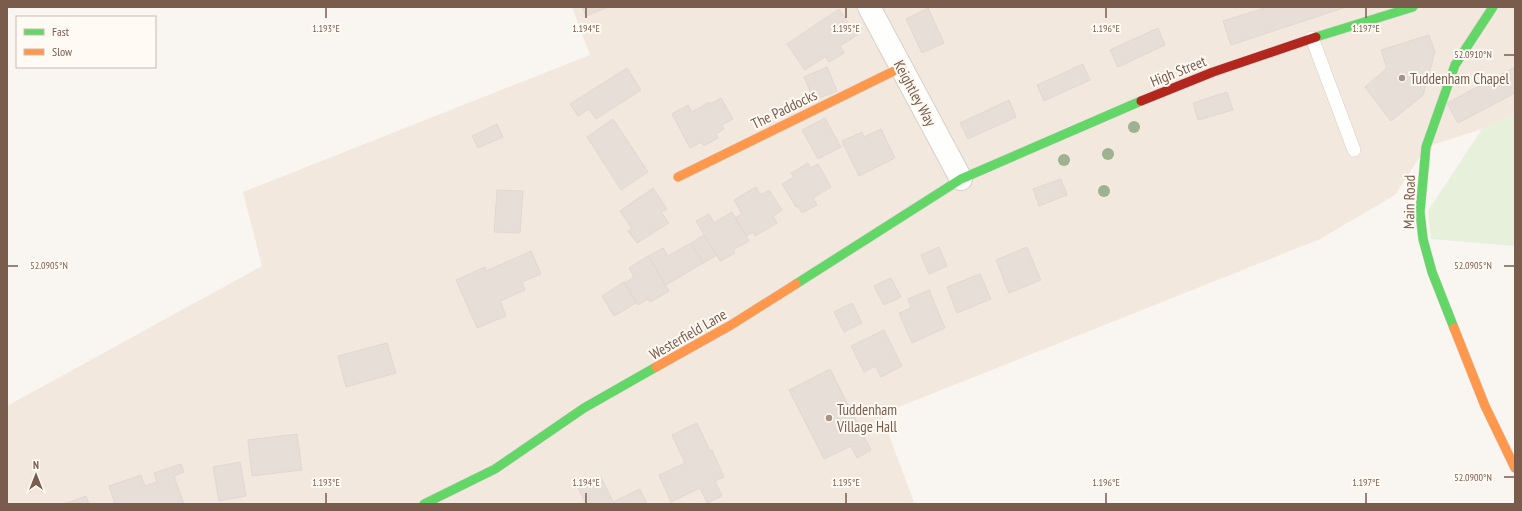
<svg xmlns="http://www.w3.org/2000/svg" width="1522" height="511" viewBox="0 0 1522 511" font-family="'PT Sans Narrow',sans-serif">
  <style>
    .residential { fill: #f2e8de }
    .green { fill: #e7f0db }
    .building { fill: #e6ded7; stroke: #e2d8d2 }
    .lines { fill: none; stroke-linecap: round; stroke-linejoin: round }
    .lane-casing { stroke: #d7d1cb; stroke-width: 14 }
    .street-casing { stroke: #d7d1cb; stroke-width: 24 }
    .fast-casing { stroke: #d9d2cb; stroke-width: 10 }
    .slow-casing { stroke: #d9d2cb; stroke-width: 10 }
    .jam-casing { stroke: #d9d2cb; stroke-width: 10 }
    .lane { stroke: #fefefd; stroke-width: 13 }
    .street { stroke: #fefefd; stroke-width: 22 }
    .fast { stroke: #63d668; stroke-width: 9 }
    .slow { stroke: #ff974d; stroke-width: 9 }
    .jam { stroke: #b3261e; stroke-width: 9 }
    .tree { fill: #9eb190 }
    .ticks { fill: none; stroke: #7a5c4d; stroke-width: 1.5 }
    .poi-dot { fill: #a69286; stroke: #fffaf3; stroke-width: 1.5 }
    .labels { text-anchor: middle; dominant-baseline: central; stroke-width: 4; stroke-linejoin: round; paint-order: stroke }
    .street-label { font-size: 15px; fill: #7a5c4d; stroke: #fffaf3 }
    .poi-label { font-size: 15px; fill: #7a5c4d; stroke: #fffaf3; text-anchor: start }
    .ticks-label { font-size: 10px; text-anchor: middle; fill: #7a5c4d; stroke: #fffaf3; stroke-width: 4; stroke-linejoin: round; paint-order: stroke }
  </style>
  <rect width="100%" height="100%" fill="#f9f5f0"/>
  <path class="residential" d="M572 7H1515V113L1482 129 1426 147 1395 195 1320 239 881 414 914 502 910 504H7V406L262 266 243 192 590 55Z"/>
  <path class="green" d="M1515 113V246L1431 239 1428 211 1482 129Z"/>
  <path class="building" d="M582 7H608L586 16Z
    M1268 7H1346L1231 45 1223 21Z
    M928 8 944 43 922 53 906 19Z
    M839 9 857 35 840 46 844 53 829 62 825 57 805 70 787 44Z
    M1158 28 1165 45 1118 67 1110 50Z
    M1429 35 1435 52 1423 95 1391 121 1365 87 1387 68 1381 50Z
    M1083 64 1090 80 1044 101 1037 85Z
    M827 67 837 91 814 100 804 77Z
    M1515 67V93L1458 123 1447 103Z
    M627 68 641 90 596 119 589 109 578 116 570 104Z
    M1227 92 1233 110 1198 120 1193 103Z
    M721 98 733 119 722 125 724 129 716 134 718 138 704 146 701 142 690 148 672 114 688 105 692 112 709 102 710 104Z
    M1009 100 1016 117 968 139 960 123Z
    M825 118 841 147 818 159 802 130Z
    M613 119 648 172 621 190 587 137Z
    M497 124 503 137 478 148 472 136Z
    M881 129 895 158 859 176 842 141 862 132 864 137Z
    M808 163 811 168 818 164 831 187 813 198 817 205 802 213 798 206 796 207 782 184 794 177 791 173Z
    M1061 179 1067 195 1039 206 1033 189Z
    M756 187 761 195 769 190 782 210 773 216 777 223 755 236 753 232 746 236 735 218 742 214 734 200Z
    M653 188 667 209 661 212 669 223 637 243 628 231 632 229 620 211Z
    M497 190 523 191 520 233 494 232Z
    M732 212 749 241 733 250 735 253 720 261 696 221 709 214 714 223Z
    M704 235 717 255 703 263 691 243Z
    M691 243 703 263 666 285 648 256 663 248 668 256Z
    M939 247 947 266 929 274 921 255Z
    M1027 247 1041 280 1009 293 996 260Z
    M531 251 541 274 522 282 525 290 500 301 506 316 477 328 456 280 485 267 486 271Z
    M648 256 669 291 650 302 648 299 638 305 625 283 634 277 629 268Z
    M980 274 991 299 957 313 947 287Z
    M891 278 901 297 884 305 874 286Z
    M624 282 636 303 614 316 602 296Z
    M929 290 945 328 912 343 899 313 911 308 908 299Z
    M852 303 862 323 844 332 834 312Z
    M884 330 902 366 881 377 875 366 864 372 851 346Z
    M387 343 396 373 346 387 338 356Z
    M830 369 871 450 857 458 851 446 824 459 789 390Z
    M697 423 710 451 712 450 724 477 715 481 722 496 707 503 700 488 671 502 659 475 685 463 672 435Z
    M297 434 302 470 252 476 248 440Z
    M240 462 246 496 219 501 213 467Z
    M181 464 184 472 174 476 184 504H115L109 486 141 475 145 486 157 482 154 473Z
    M601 477 613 502 640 489 647 504H586L578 488Z
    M86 496 89 504H64Z"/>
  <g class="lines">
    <g class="lane-casing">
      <path id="lane" d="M1312 38 1354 150"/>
    </g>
    <g class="street-casing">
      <path id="street" d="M869 7 961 179"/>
    </g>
    <g class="fast-casing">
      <path id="fast" d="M1316 37 1413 7
        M796 284 961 179 1141 101
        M1454 328 1432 272 1423 239 1420 212 1426 147 1455 65 1493 7
        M424 504 495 469 584 408 656 367"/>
    </g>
    <g class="slow-casing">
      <path id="slow" d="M678 177 902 67
        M1454 328 1485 406 1515 468
        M656 367 731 325 796 284"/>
    </g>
    <g class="jam-casing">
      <path id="jam" d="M1141 101 1213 72 1316 37"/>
    </g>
    <use href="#lane" class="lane"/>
    <use href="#street" class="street"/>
    <use href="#fast" class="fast"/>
    <use href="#slow" class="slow"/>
    <use href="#jam" class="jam"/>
  </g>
  <g class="tree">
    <circle cx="1134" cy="127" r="6"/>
    <circle cx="1108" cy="154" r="6"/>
    <circle cx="1064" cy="160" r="6"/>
    <circle cx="1104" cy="191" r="6"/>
  </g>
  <path class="ticks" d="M326 8V18M586 8V18M846 8V18M1106 8V18M1366 8V18M1504 55H1514M8 266H18M1504 266H1514M1504 477H1514M326 493V503M586 493V503M846 493V503M1106 493V503M1366 493V503"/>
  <g class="poi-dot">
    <circle cx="1402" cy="78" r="4"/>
    <circle cx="829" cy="418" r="4"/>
  </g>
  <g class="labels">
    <g class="street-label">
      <text transform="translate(1178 71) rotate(-22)">High Street</text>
      <text transform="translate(915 93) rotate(62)">Keightley Way</text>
      <text transform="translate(784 109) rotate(-26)">The Paddocks</text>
      <text transform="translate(1409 202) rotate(-89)">Main Road</text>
      <text transform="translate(688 334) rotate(-30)">Westerfield Lane</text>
    </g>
    <g class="poi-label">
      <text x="1410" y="78">Tuddenham Chapel</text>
      <text x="837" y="409">Tuddenham<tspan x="837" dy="17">Village Hall</tspan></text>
    </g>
  </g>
  <g class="ticks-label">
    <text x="326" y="32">1.193°E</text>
    <text x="586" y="32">1.194°E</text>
    <text x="846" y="32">1.195°E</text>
    <text x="1106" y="32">1.196°E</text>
    <text x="1366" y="32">1.197°E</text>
    <text x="1473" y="58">52.0910°N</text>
    <text x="49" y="269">52.0905°N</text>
    <text x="1473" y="269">52.0905°N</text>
    <text x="1473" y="481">52.0900°N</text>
    <text x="326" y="486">1.193°E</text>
    <text x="586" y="486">1.194°E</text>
    <text x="846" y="486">1.195°E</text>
    <text x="1106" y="486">1.196°E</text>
    <text x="1366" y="486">1.197°E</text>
  </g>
  <rect width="1522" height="511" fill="none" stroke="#7a5c4d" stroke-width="16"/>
  <rect x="16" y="16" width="140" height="52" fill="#fffaf3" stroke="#cabbb1"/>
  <rect x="24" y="29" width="20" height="6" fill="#63d668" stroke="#cabbb1"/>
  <text x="52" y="36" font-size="12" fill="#7a5c4d">Fast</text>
  <rect x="24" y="49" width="20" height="6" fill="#ff974d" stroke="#cabbb1"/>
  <text x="52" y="56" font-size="12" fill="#7a5c4d">Slow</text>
  <g transform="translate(36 475)" stroke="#fffaf3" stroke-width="3" paint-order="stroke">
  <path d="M0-3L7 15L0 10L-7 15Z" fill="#7a5c4d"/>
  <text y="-6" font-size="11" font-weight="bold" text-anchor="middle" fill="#7a5c4d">N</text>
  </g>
</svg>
